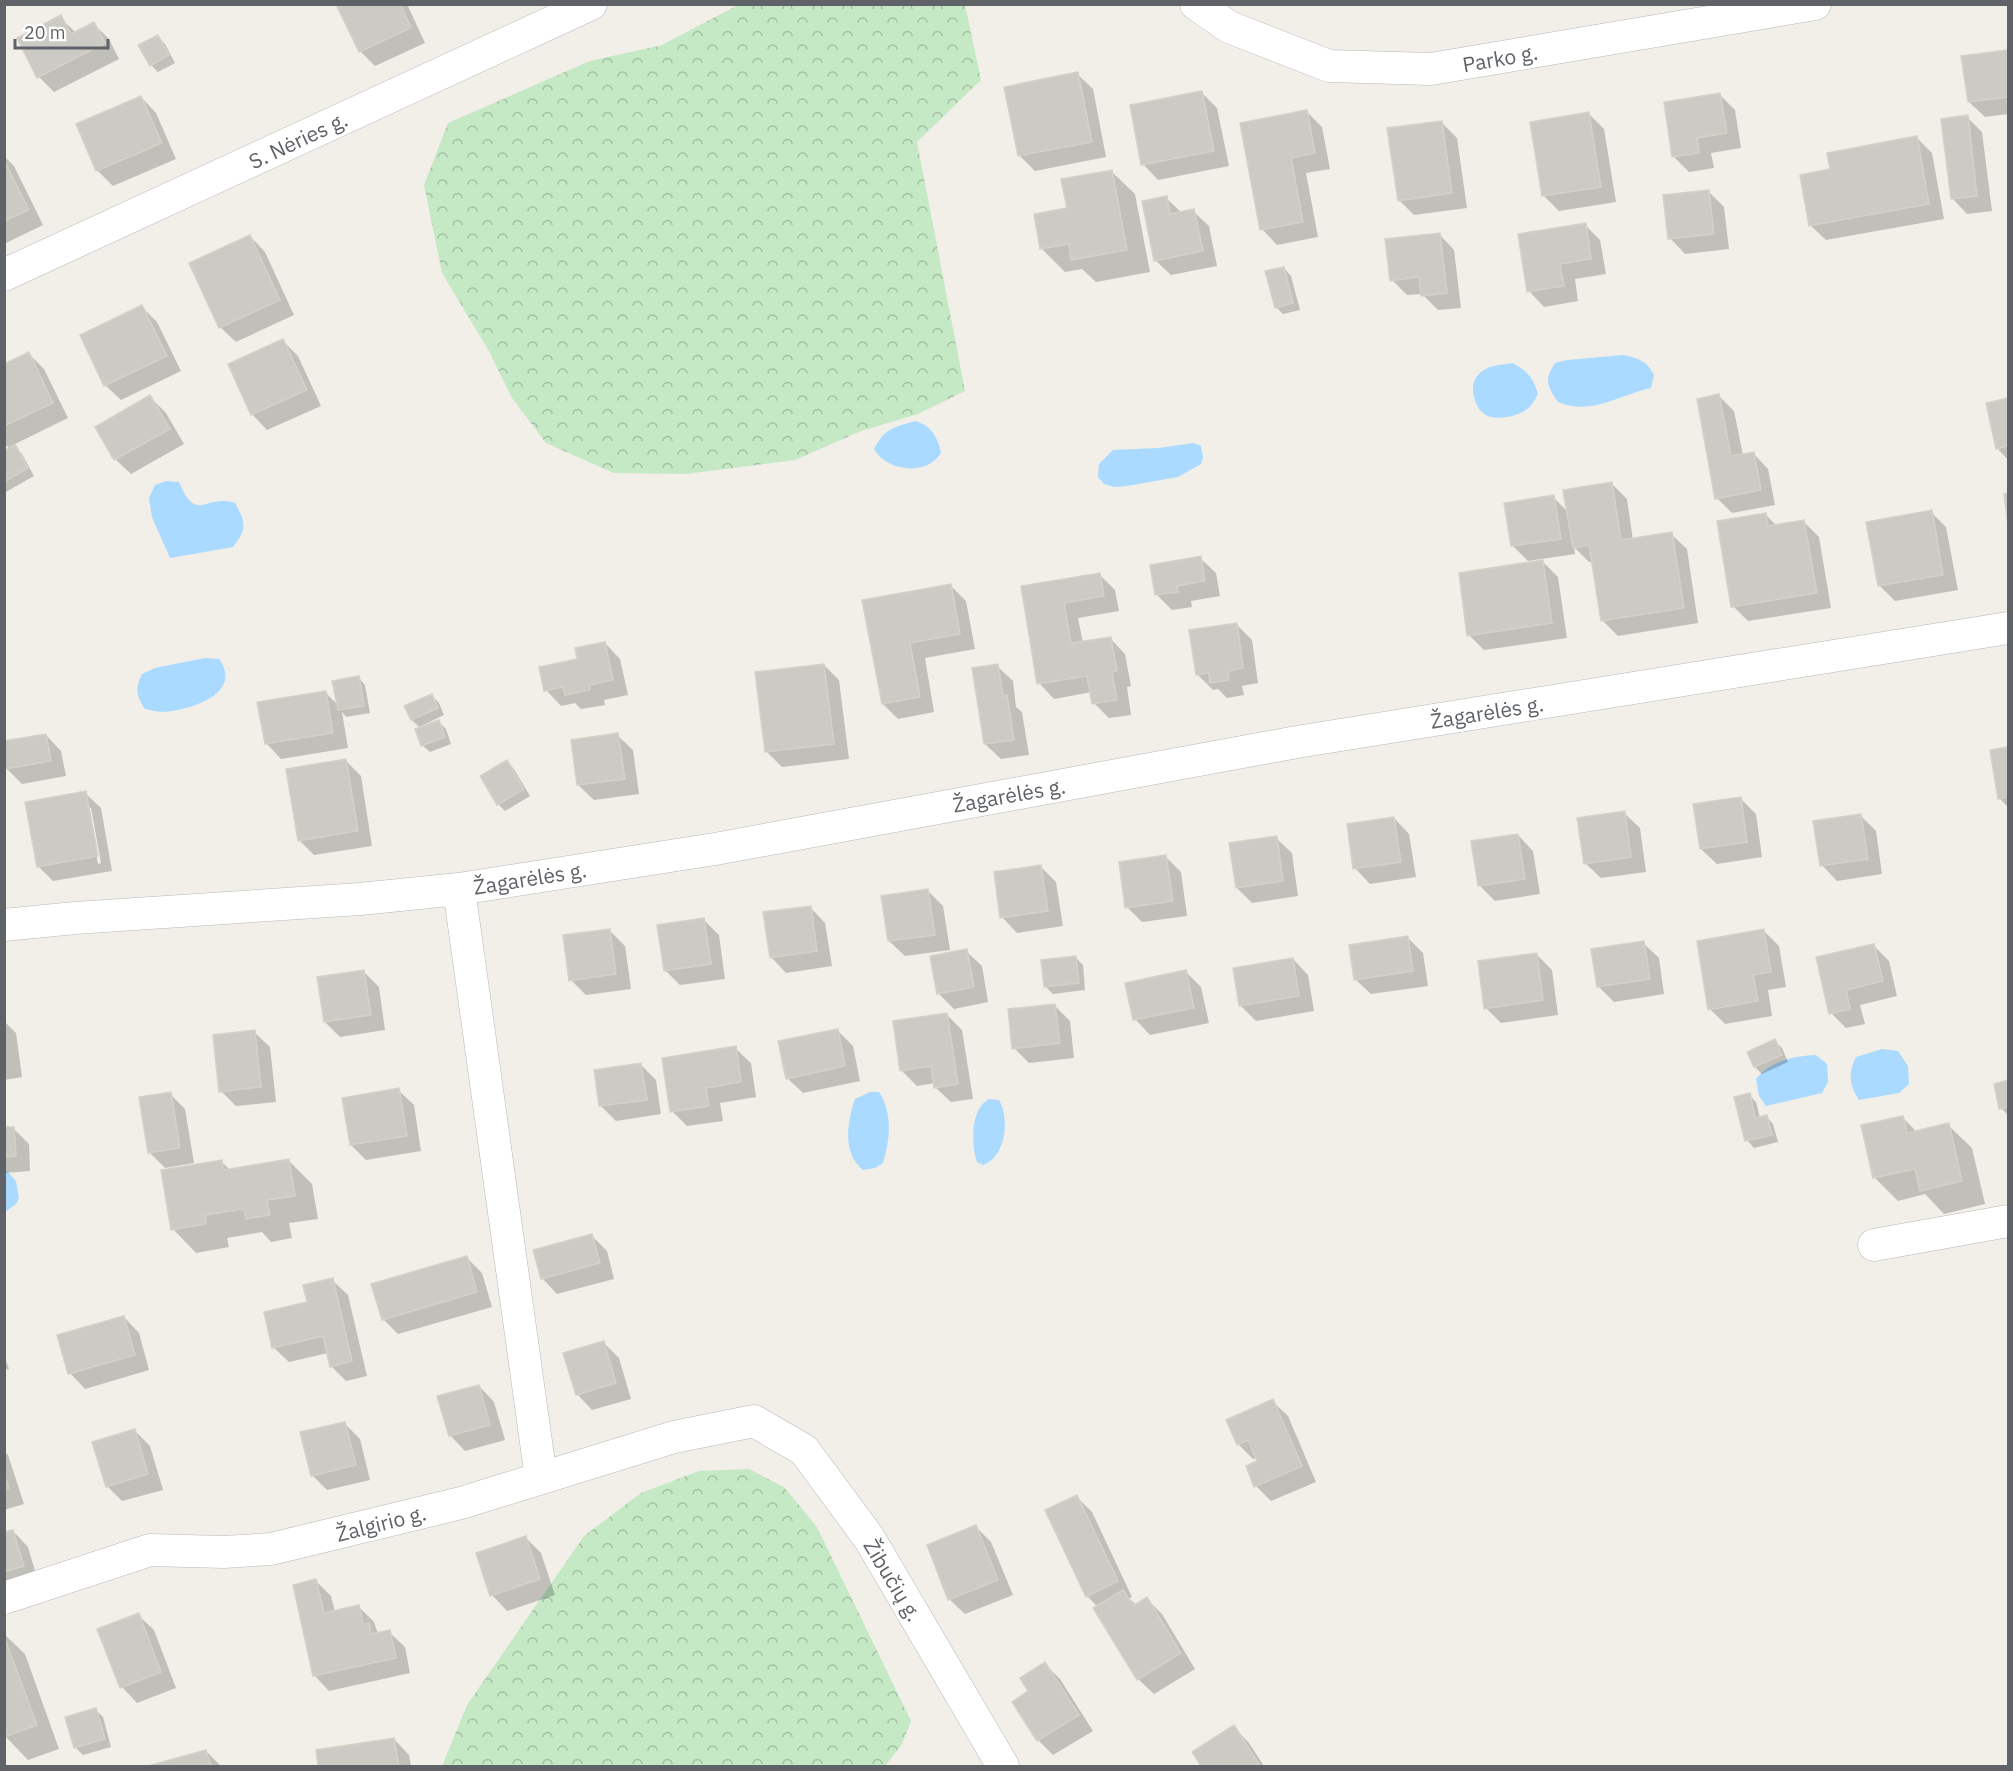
<svg xmlns="http://www.w3.org/2000/svg" width="2013" height="1771" viewBox="0 0 2013 1771" font-family="'IBM Plex Sans',sans-serif">
  <style>
    .forest { fill: url(#forest-crowns) }
    .water { fill: #aadaff }
    .shadow { fill: #0003; fill-rule: evenodd }
    .building { fill: #cccac5; stroke: #d6d1c6; stroke-width: 1.5 }
    .lines { fill: none; stroke-linecap: round; stroke-linejoin: round }
    .minor-casing { stroke: #b5b8bc; stroke-width: 33 }
    .minor { stroke: #fff; stroke-width: 32 }
    .labels { text-anchor: middle; dominant-baseline: central; stroke-width: 6; stroke-linejoin: round; paint-order: stroke }
    .street-label { font-size: 21px; fill: #5f6368; stroke: #fff }
  </style>
  <defs>
    <pattern id="forest-crowns" width="20" height="18" patternUnits="userSpaceOnUse" patternTransform="scale(1.5)"><rect width="20" height="18" fill="#c5e8c5"/><path d="M2 6a3 3 0 1 1 6 0M12 15a3 3 0 1 1 6 0" fill="none" stroke="#a3c0a4"/></pattern>
  </defs>
  <rect width="100%" height="100%" fill="#f1efe8"/>
  <path class="forest" d="M738 5H965L981 80 917 142 965 391 918 414 861 431 795 460 686 474 614 473 546 443 512 398 489 351 442 273 424 185 448 123 590 61 662 45Z
    M749 1469 784 1487 817 1527 911 1721 902 1744 885 1766H442L467 1705 584 1536 641 1493 699 1471Z"/>
  <path class="water" d="M1623 355C1638 358 1647 361 1654 375L1651 388C1619 395 1591 416 1558 402 1547 386 1544 380 1555 363L1567 360Z
    M1513 363C1528 372 1533 377 1538 394 1535 399 1532 406 1527 409 1518 417 1493 422 1483 413 1473 405 1469 384 1478 375 1486 365 1501 365 1513 363Z
    M916 421C931 426 938 437 941 453 927 476 887 472 874 449 885 428 894 427 916 421Z
    M1193 443 1201 446 1203 457 1201 464 1178 477 1127 486 1114 487 1104 484 1098 477 1099 464 1113 450 1159 448Z
    M166 481 179 482C197 525 205 493 235 503 246 522 247 530 233 547L170 558 152 517 149 498 155 485Z
    M205 658 219 659C244 694 190 710 164 712 158 712 151 710 145 709 136 696 135 688 142 674L155 668Z
    M1882 1049 1898 1051 1908 1066 1909 1084 1899 1093 1859 1100C1849 1085 1848 1073 1856 1057Z
    M1816 1055 1827 1064 1828 1082 1822 1093 1766 1106 1759 1096 1756 1079C1770 1061 1794 1056 1816 1055Z
    M870 1092H879C893 1113 890 1140 883 1163L875 1168 863 1170C842 1153 847 1123 855 1099Z
    M989 1099 999 1100C1010 1119 1006 1157 983 1165L977 1162C971 1145 970 1109 989 1099Z
    M7 1171 16 1181 19 1198 16 1204 5 1212V1172Z"/>
  <path class="shadow" d="M338 4H407L425 43 375 66 360 51Z
    M60 17 76 33 94 24 109 39 119 59 54 92 39 77Z
    M157 37 165 44 175 63 158 72 151 65Z
    M2008 51V114L1985 117 1969 102 1963 57Z
    M1077 74 1093 89 1106 157 1035 171 1020 156 1006 88Z
    M1202 93 1217 108 1229 166 1158 180 1143 164Z
    M1720 95 1735 110 1741 148 1711 153 1714 168 1689 172 1674 157Z
    M141 97 156 113 176 159 113 186 98 171 78 125Z
    M1307 112 1322 127 1330 169 1306 173 1318 237 1277 245 1262 229Z
    M1589 114 1604 129 1616 202 1559 211 1544 196Z
    M1967 117 1982 132 1992 211 1967 214 1952 198Z
    M1441 122 1457 138 1467 208 1414 215 1399 200Z
    M1917 138 1932 153 1944 219 1826 240 1810 225 1832 171Z
    M4 156 14 166 43 225 4 244Z
    M1111 171 1135 194 1150 272 1096 282 1082 269 1065 272 1042 249 1069 209Z
    M1708 191 1724 207 1729 249 1685 254 1670 238Z
    M1166 198 1182 213 1193 211 1209 226 1217 266 1171 275 1155 260Z
    M1585 225 1600 240 1606 274 1575 279 1578 301 1544 307 1529 291Z
    M1439 234 1454 250 1461 308 1438 310 1422 294 1407 295 1392 280Z
    M250 236 265 252 294 315 236 342 220 327Z
    M1284 268 1291 276 1300 310 1283 314 1276 307Z
    M142 307 157 322 181 371 121 400 105 385Z
    M283 341 298 356 321 406 267 430 252 414Z
    M29 354 44 369 68 418 13 445 22 454 34 476 4 493V452L10 449 4 443V366Z
    M1719 396 1734 411 1743 455 1753 453 1768 469 1775 505 1732 513 1717 498Z
    M150 397 166 413 184 444 131 474 115 459Z
    M2008 399V460L1997 448 1988 404Z
    M1612 484 1627 499 1633 540 1671 534 1687 549 1698 623 1618 636 1603 621 1593 562H1589L1574 547 1575 554 1528 561 1513 546 1553 497 1568 512Z
    M1931 512 1946 527 1958 590 1895 601 1880 586Z
    M1765 514 1777 526 1804 522 1819 537 1831 608 1748 621 1733 606Z
    M1200 558 1216 573 1220 596 1191 601 1192 607 1172 610 1157 595Z
    M1543 562 1558 577 1567 638 1484 650 1469 635Z
    M1100 575 1115 590 1119 611 1078 618 1083 643 1110 638 1125 654 1131 686 1127 687 1131 715 1109 718 1094 703 1092 692 1054 699 1039 683 1023 588Z
    M950 585 966 601 975 649 925 658 934 712 898 719 883 704 864 601Z
    M1236 624 1252 640 1258 683 1242 686 1244 695 1227 698 1218 689 1213 690 1197 674Z
    M605 643 620 659 628 695 604 700 605 705 581 709 575 703 561 706 546 690 579 660Z
    M824 665 839 680 849 759 782 767 767 752Z
    M997 666 1013 681 1016 707 1022 712 1029 755 1001 759 985 744Z
    M358 677 365 685 370 713 346 717 342 712 348 748 281 759 266 743 326 693 338 705Z
    M431 695 439 703 444 715 419 727 412 720Z
    M439 722 446 729 451 744 430 752 422 745Z
    M46 735 61 751 66 776 22 784 6 768 4 743Z
    M617 735 633 750 639 794 594 800 578 785Z
    M2008 749V807L1999 798 1991 752Z
    M346 761 361 776 372 846 314 855 299 840Z
    M507 762 514 769 530 796 505 811 498 804Z
    M85 793 101 808 112 871 53 881 38 866ZM88 808H91L101 863 98 864Z
    M1740 798 1756 814 1762 857 1717 864 1701 849Z
    M1624 813 1640 828 1646 872 1601 878 1585 863Z
    M1860 815 1876 831 1882 874 1837 881 1822 865Z
    M1394 818 1409 834 1416 877 1370 884 1355 868Z
    M1518 835 1533 851 1540 894 1495 901 1479 885Z
    M1276 838 1292 853 1298 896 1252 903 1237 888Z
    M1166 857 1181 872 1187 916 1142 922 1127 907Z
    M1041 867 1056 882 1063 926 1017 933 1002 917Z
    M928 891 943 906 950 950 905 956 889 941Z
    M810 907 825 923 832 966 786 973 771 957Z
    M704 920 719 935 725 979 680 985 665 970Z
    M609 930 625 946 631 989 586 995 571 980Z
    M1764 931 1779 946 1786 987 1768 990 1772 1016 1725 1024 1710 1009Z
    M1408 938 1423 953 1428 986 1371 994 1355 979Z
    M1643 943 1659 958 1664 994 1614 1002 1598 986Z
    M1874 946 1889 961 1897 996 1860 1005 1865 1024 1846 1028 1831 1013Z
    M966 951 982 966 988 1002 954 1009 938 993Z
    M1536 954 1552 970 1558 1015 1501 1023 1486 1008Z
    M1075 957 1083 965 1085 990 1053 994 1046 987Z
    M1293 959 1308 975 1314 1011 1256 1021 1240 1005Z
    M364 972 379 987 385 1030 340 1037 325 1022Z
    M1186 972 1201 987 1209 1023 1150 1035 1135 1019Z
    M1054 1005 1070 1021 1074 1058 1029 1063 1014 1048Z
    M947 1015 962 1030 973 1099 951 1102 935 1087V1083L917 1086 901 1070Z
    M4 1021 16 1033 22 1077 4 1080Z
    M837 1030 853 1046 860 1081 803 1093 787 1078Z
    M254 1032 270 1047 276 1102 236 1106 221 1091Z
    M1775 1041 1782 1048 1788 1062 1762 1074 1755 1067 1749 1053Z
    M735 1048 751 1063 756 1097 720 1103 723 1121 687 1126 672 1111Z
    M641 1065 656 1080 661 1114 616 1121 601 1106Z
    M2008 1082V1115L2001 1108 1995 1085Z
    M398 1090 414 1105 421 1151 366 1160 351 1145Z
    M170 1094 185 1109 194 1163 165 1168 149 1152Z
    M1749 1095 1756 1102 1760 1118 1766 1116 1773 1124 1778 1142 1754 1148 1747 1140Z
    M1902 1117 1917 1132 1948 1125 1972 1148 1985 1204 1944 1214 1925 1194 1898 1201 1874 1177Z
    M13 1128 29 1144 30 1171 4 1173V1129Z
    M221 1161 231 1171 289 1161 312 1184 318 1219 289 1223 292 1238 271 1242 262 1232 227 1238 229 1247 196 1253 173 1229Z
    M592 1236 607 1251 614 1279 557 1294 542 1278Z
    M467 1258 482 1273 492 1307 398 1334 383 1319Z
    M332 1280 348 1295 367 1376 346 1381 331 1366 328 1353 289 1362 273 1347 309 1303Z
    M124 1317 139 1333 149 1370 85 1389 70 1373Z
    M604 1343 619 1358 631 1399 592 1410 577 1394Z
    M4 1355 9 1369 4 1370Z
    M479 1386 494 1402 505 1440 465 1451 450 1435Z
    M1272 1401 1288 1416 1316 1482 1271 1501 1256 1486 1259 1461 1257 1458 1253 1459 1238 1444Z
    M344 1423 360 1439 370 1480 327 1490 312 1475Z
    M135 1431 150 1446 163 1490 122 1501 107 1486Z
    M4 1451 8 1455 24 1504 4 1510Z
    M1077 1497 1092 1512 1132 1597 1129 1598 1136 1605 1147 1599 1162 1614 1195 1669 1154 1694 1138 1679 1098 1607 1087 1596Z
    M976 1527 991 1542 1013 1595 965 1614 949 1599Z
    M13 1531 28 1547 38 1581 4 1587V1534Z
    M526 1538 541 1553 555 1595 507 1611 492 1595Z
    M316 1581 331 1596 335 1612 359 1607 374 1622 378 1634 389 1632 405 1647 410 1673 329 1691 314 1675Z
    M138 1615 154 1630 176 1688 137 1703 122 1687 99 1630Z
    M4 1634 25 1654 59 1749 28 1760 4 1735Z
    M1045 1664 1060 1679 1093 1731 1053 1755 1038 1740 1030 1692Z
    M96 1710 103 1717 111 1747 83 1755 76 1748 67 1718Z
    M1234 1727 1249 1743 1264 1766H1203L1194 1753Z
    M394 1739 409 1755 411 1766H320L317 1751Z
    M206 1751 221 1766H153Z"/>
  <path class="building" d="M336 4H400L411 28 359 52Z
    M61 15 71 34 94 22 105 43 37 78 17 38Z
    M158 35 169 55 150 66 138 45Z
    M2008 50V97L1968 102 1961 56Z
    M1078 72 1092 142 1018 156 1004 87Z
    M1202 91 1214 151 1141 165 1130 105Z
    M1720 93 1727 133 1697 138 1699 153 1672 157 1664 102Z
    M141 96 162 143 96 171 76 124Z
    M1307 110 1315 153 1291 158 1303 222 1260 230 1240 123Z
    M1589 112 1601 187 1542 196 1530 122Z
    M1968 115 1977 196 1951 199 1941 119Z
    M1442 121 1452 193 1398 201 1387 128Z
    M1917 136 1929 204 1809 226 1800 175 1830 169 1827 153Z
    M4 160 29 210 4 221Z
    M1112 170 1127 250 1071 260 1069 244 1040 249 1034 214 1067 208 1061 179Z
    M1709 190 1714 234 1668 239 1663 195Z
    M1167 196 1170 214 1194 209 1203 251 1154 261 1142 201Z
    M1586 223 1591 259 1560 264 1564 286 1527 292 1518 234Z
    M1440 233 1447 293 1421 296 1419 277 1390 281 1385 239Z
    M250 235 280 300 219 328 189 263Z
    M1284 267 1293 303 1275 308 1265 271Z
    M142 305 167 356 104 386 80 335Z
    M283 339 307 390 251 415 228 364Z
    M29 352 53 403 4 426V364Z
    M1719 394 1731 456 1754 452 1761 490 1715 499 1697 399Z
    M150 395 170 429 114 460 95 427Z
    M2008 398V446L1996 449 1986 403Z
    M15 444 28 468 4 482V451Z
    M1612 482 1621 540 1672 532 1684 608 1601 621 1589 545 1573 548 1563 490Z
    M2008 493V523L2004 494Z
    M1554 495 1561 539 1511 546 1504 503Z
    M1932 510 1943 575 1878 586 1866 522Z
    M1766 513 1768 526 1804 520 1817 593 1731 607 1717 521Z
    M1201 556 1205 581 1177 586 1178 592 1155 595 1150 565Z
    M1543 560 1552 623 1467 636 1459 573Z
    M1100 573 1104 596 1064 603 1071 643 1111 637 1117 671 1112 672 1117 700 1092 704 1087 676 1037 684 1021 586Z
    M951 584 960 634 910 643 920 697 882 704 862 600Z
    M1237 623 1243 668 1228 671 1229 680 1210 683 1209 673 1196 675 1189 630Z
    M605 642 613 680 589 685 590 690 565 695 563 687 544 691 539 667 577 659 575 648Z
    M824 664 834 744 765 752 755 672Z
    M998 664 1003 696 1007 695 1014 740 984 744 972 668Z
    M359 676 364 706 338 710 332 681Z
    M326 691 333 733 265 744 257 702Z
    M432 694 438 708 411 720 404 706Z
    M439 720 445 737 421 746 415 729Z
    M618 733 625 779 577 785 571 740Z
    M46 734 51 761 5 769 4 741Z
    M2008 747V797L1998 799 1990 750Z
    M346 759 358 831 298 841 286 769Z
    M507 760 524 789 497 805 480 776Z
    M86 791 98 856 37 867 25 802Z
    M1741 797 1747 842 1700 849 1693 804Z
    M1625 811 1631 857 1584 864 1577 818Z
    M1861 814 1868 859 1820 866 1813 821Z
    M1394 817 1401 862 1353 869 1347 824Z
    M1518 834 1525 879 1478 886 1471 841Z
    M1277 836 1283 881 1236 888 1229 843Z
    M1166 855 1173 901 1125 908 1119 862Z
    M1041 865 1048 911 1000 918 994 872Z
    M928 889 935 935 888 941 881 896Z
    M811 906 817 951 770 958 763 912Z
    M704 918 711 964 664 971 657 925Z
    M610 929 616 974 569 981 563 935Z
    M1764 929 1771 972 1753 975 1758 1001 1708 1010 1697 941Z
    M1408 936 1413 971 1354 980 1349 945Z
    M1644 941 1650 979 1597 987 1591 949Z
    M1874 944 1883 981 1846 990 1850 1009 1829 1014 1816 957Z
    M967 949 974 987 937 994 930 956Z
    M1537 953 1543 1000 1484 1009 1478 961Z
    M1076 956 1079 983 1044 987 1041 960Z
    M1293 958 1299 996 1239 1006 1233 968Z
    M364 970 371 1015 324 1022 317 977Z
    M1186 970 1194 1008 1133 1020 1125 983Z
    M1055 1004 1060 1043 1012 1049 1008 1009Z
    M947 1013 958 1084 934 1088 931 1066 900 1071 893 1021Z
    M838 1029 845 1066 786 1079 778 1041Z
    M255 1030 261 1087 219 1092 213 1035Z
    M1775 1039 1782 1055 1754 1067 1747 1052Z
    M736 1046 741 1082 706 1088 709 1106 670 1112 662 1058Z
    M641 1063 647 1100 599 1106 594 1070Z
    M2008 1080V1107L1999 1109 1994 1084Z
    M399 1088 407 1136 350 1145 342 1098Z
    M171 1092 180 1148 148 1153 139 1097Z
    M1750 1093 1755 1118 1767 1115 1772 1135 1745 1141 1734 1097Z
    M1903 1116 1907 1133 1949 1123 1962 1181 1920 1191 1915 1169 1873 1178 1861 1125Z
    M4 1127H14L16 1156 4 1157Z
    M289 1159 295 1196 267 1200 270 1215 246 1219 244 1209 205 1215 206 1224 171 1230 161 1170 222 1160 224 1170Z
    M592 1234 600 1263 541 1279 533 1250Z
    M467 1256 477 1292 382 1320 371 1284Z
    M333 1278 352 1361 330 1367 323 1336 272 1348 264 1312 307 1302 303 1285Z
    M124 1316 135 1355 68 1374 57 1335Z
    M604 1341 616 1383 576 1395 563 1353Z
    M479 1385 490 1425 449 1436 437 1396Z
    M1273 1399 1302 1466 1254 1487 1246 1466 1257 1461 1248 1440 1237 1445 1226 1420Z
    M345 1422 356 1465 311 1476 300 1432Z
    M135 1429 148 1474 106 1487 92 1442Z
    M4 1474 9 1488 4 1490Z
    M1077 1495 1118 1581 1086 1597 1045 1510Z
    M976 1525 998 1580 948 1600 927 1545Z
    M13 1530 24 1566 4 1572V1532Z
    M526 1536 540 1579 490 1596 476 1553Z
    M316 1579 324 1613 359 1605 363 1624 369 1623 371 1634 390 1630 396 1658 313 1676 293 1585Z
    M1123 1590 1133 1606 1147 1597 1181 1653 1137 1680 1093 1608Z
    M139 1613 161 1672 120 1688 97 1629Z
    M4 1636 37 1725 4 1737Z
    M1045 1662 1079 1715 1037 1741 1012 1702 1028 1691 1020 1678Z
    M96 1708 105 1739 74 1748 65 1717Z
    M1234 1725 1260 1766H1201L1192 1752Z
    M394 1738 399 1766H318L316 1750Z
    M206 1750 211 1766H148Z"/>
  <g class="lines">
    <g class="minor-casing">
      <path id="minor" d="M1196 4 1229 27 1329 66 1431 69 1815 4
        M4 275 591 4
        M459 889 541 1478
        M4 925 75 918 360 899 459 889 715 849 1297 742 2008 628
        M1874 1245 2008 1221
        M4 1598 150 1550 224 1552 271 1549 461 1503 674 1437 754 1421 804 1450 869 1538 1003 1766"/>
    </g>
    <use href="#minor" class="minor"/>
  </g>
  <g class="labels">
    <g class="street-label">
      <text transform="translate(1500 58) rotate(-10)">Parko g.</text>
      <text transform="translate(298 140) rotate(-25)">S. Nėries g.</text>
      <text transform="translate(1487 712) rotate(-9)">Žagarėlės g.</text>
      <text transform="translate(1009 795) rotate(-10)">Žagarėlės g.</text>
      <text transform="translate(530 878) rotate(-9)">Žagarėlės g.</text>
      <text transform="translate(381 1523) rotate(-14)">Žalgirio g.</text>
      <text transform="translate(893 1580) rotate(59)">Žibučių g.</text>
    </g>
  </g>
  <rect width="2013" height="1771" fill="none" stroke="#5f6368" stroke-width="12"/>
  <path d="M15 39v9h93v-9" fill="none" stroke="#5f6368" stroke-width="3"/>
  <text x="24" y="39" font-size="18" fill="#5f6368" stroke="#ffffff" stroke-width="4.5" paint-order="stroke">20 m</text>
</svg>
